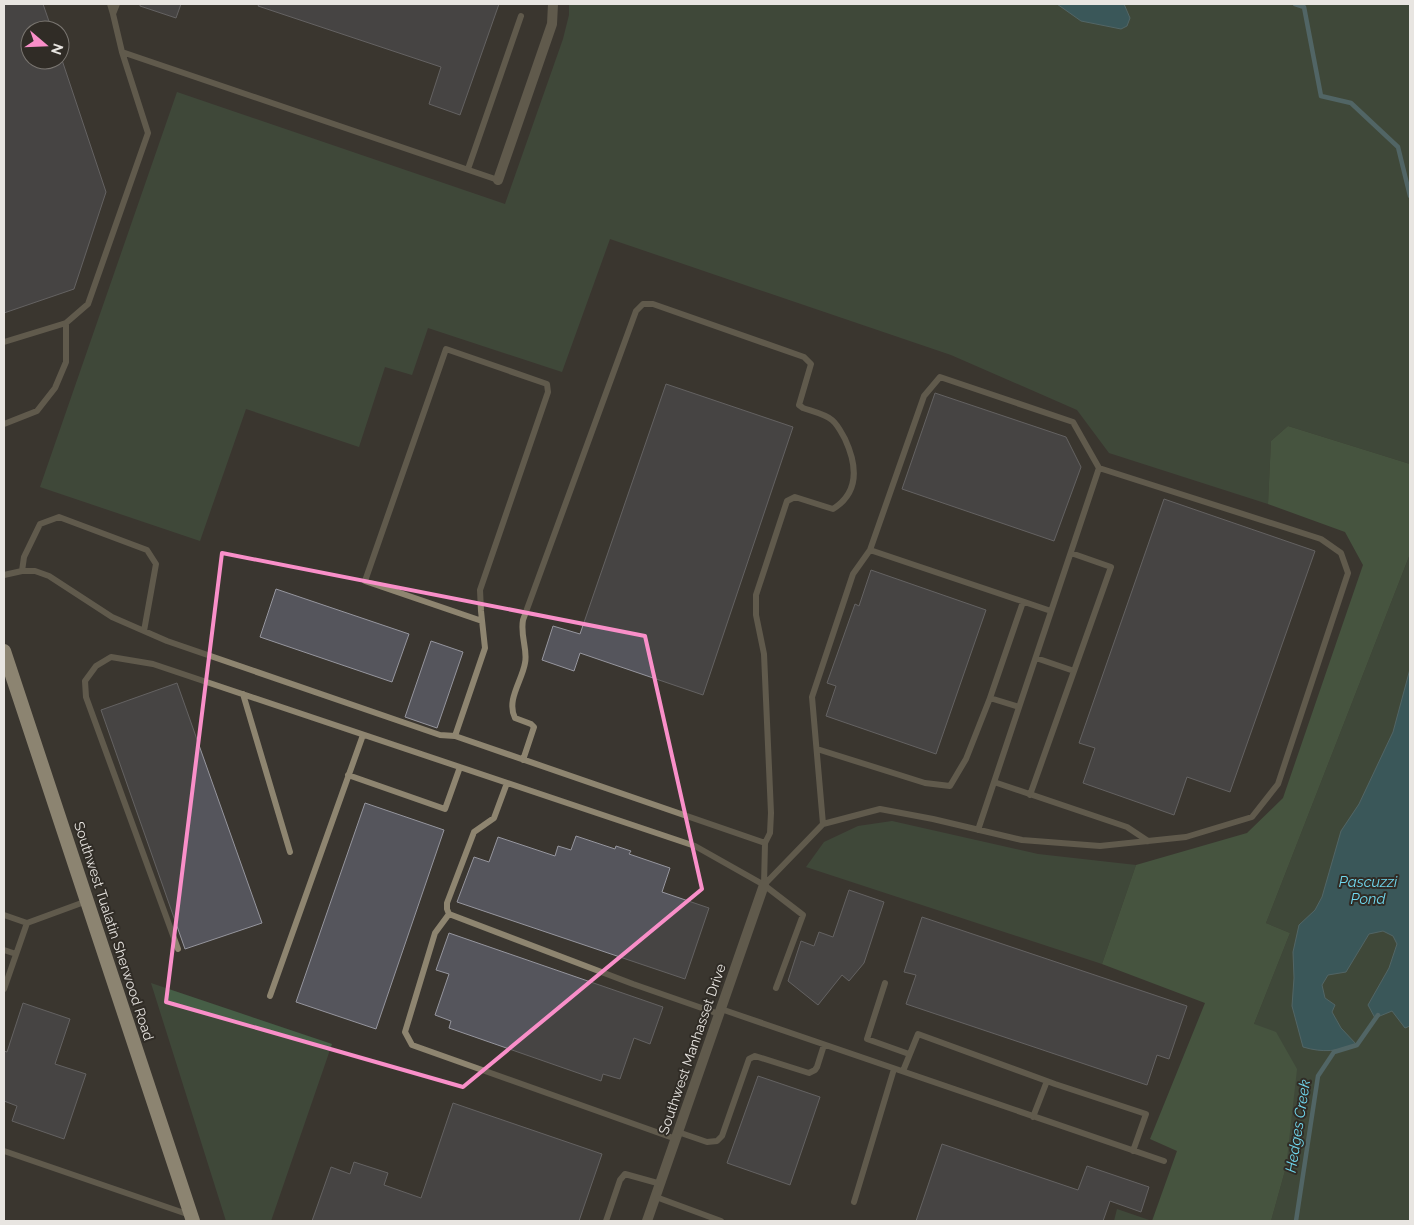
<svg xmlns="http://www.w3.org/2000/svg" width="1414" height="1225" viewBox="0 0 1414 1225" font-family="Raleway,sans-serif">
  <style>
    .green { fill: #465e46 }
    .forest { fill: #547953 }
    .water { fill: #3a7e8d; stroke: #6e9da6 }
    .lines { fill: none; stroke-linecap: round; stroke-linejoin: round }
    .stream { stroke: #6e9da6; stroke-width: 4.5 }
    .building { fill: #55555c; stroke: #96969e }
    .service { stroke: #8e8570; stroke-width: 6 }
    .minor { stroke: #8e8570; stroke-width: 10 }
    .trunk { stroke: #f0e2c2; stroke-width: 14 }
    .marked { fill: none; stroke: #f98fc9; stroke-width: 4; stroke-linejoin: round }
    .labels { text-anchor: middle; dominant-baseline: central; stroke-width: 4; stroke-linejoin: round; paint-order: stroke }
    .street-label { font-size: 14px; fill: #e8e5e1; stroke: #302c26 }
    .water-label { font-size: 15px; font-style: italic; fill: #70d8ef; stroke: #302c26 }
  </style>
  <rect width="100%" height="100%" fill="#3a3630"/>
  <path class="green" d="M569 4H1410V464L1288 426 1271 441 1268 504 1109 453 1077 410 951 355 610 239 562 372 428 328 412 375 385 367 359 447 246 409 200 541 40 487 177 92 505 204 563 39 569 15Z
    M1410 554V1221H1271L1286 1167 1254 1024 1290 933 1266 923Z
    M892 821 1038 854 1136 865 1102 964 806 867 824 842 858 826Z
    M151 983 332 1044 271 1221H226Z
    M1117 1209 1152 1221H1153H1114Z"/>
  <path class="forest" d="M1288 426 1410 464V554L1266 923 1290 933 1254 1024 1276 1032 1297 1069 1286 1167 1271 1221H1152L1177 1151 1150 1139 1205 1003 1102 964 1136 865 1247 833 1283 798 1363 565 1345 532 1268 504 1271 441Z"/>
  <path class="water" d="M1057 4H1124L1130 18 1127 26 1121 29 1081 21Z
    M1410 669V1026L1405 1028 1392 1011 1375 1018 1368 1005 1389 968 1397 944 1393 936 1383 931 1369 934 1346 972 1328 975 1322 985 1325 998 1335 1005 1332 1012 1341 1028 1357 1045C1338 1051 1323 1053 1303 1047L1292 1006 1294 978 1293 952 1299 925 1315 910 1322 897 1341 831 1359 804 1393 732Z"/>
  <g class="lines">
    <path class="stream" d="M1295 4 1304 7 1321 96 1351 103 1398 147 1410 196
      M1296 1221 1318 1076 1334 1052 1357 1045 1378 1015"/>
  </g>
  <path class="building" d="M4 4H43L52 30H30V60H62L106 192 74 289 4 313Z
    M140 4H181L176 18 140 6Z
    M259 4H499L460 115 429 104 441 67 258 6Z
    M666 384 793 427 703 695 580 653 574 671 542 660 553 626 580 634Z
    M935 393 1066 437 1081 467 1054 541 902 489Z
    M1164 499 1315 551 1230 792 1187 777 1174 815 1083 783 1095 748 1079 743Z
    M871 570 986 610 936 754 826 716 836 686 827 683 855 604 859 606Z
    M276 589 409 634 392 682 260 637Z
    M431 641 463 652 437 728 405 717Z
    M177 683 262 923 185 949 101 710Z
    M365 803 444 830 376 1029 296 1002Z
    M576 836 615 849 616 846 631 851 629 854 670 868 662 892 709 908 685 979 457 902 474 857 489 862 498 837 555 856 558 846 571 850Z
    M849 890 884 902 864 963 849 981 842 975 818 1005 788 981 801 941 814 946 819 932 833 937Z
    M922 917 1187 1006 1169 1059 1157 1055 1147 1085 906 1004 916 975 904 972Z
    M449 933 663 1007 650 1044 634 1038 620 1079 603 1074 601 1081 449 1028 451 1021 435 1015 449 974 436 970Z
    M23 1003 70 1019 55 1064 86 1074 64 1139 12 1121 17 1106 4 1101V1051L7 1052Z
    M758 1076 820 1097 790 1185 727 1163Z
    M453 1103 602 1154 579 1221H312L331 1167 350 1174 354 1162 388 1173 384 1185 421 1198Z
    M942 1144 1078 1190 1087 1166 1149 1187 1141 1212 1110 1201 1103 1221H916Z"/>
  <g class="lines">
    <path class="service" d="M110 4 113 14
      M122 52 498 180
      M468 169 521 16
      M4 342 66 323
      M4 424 37 411 55 388 66 362V323L88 304 148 133 122 52 113 14 117 4
      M870 550 1051 611
      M22 571 24 557 40 524 59 517 147 550 156 564 144 631
      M4 575 22 571H35L49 576 112 617 167 641 440 735 455 736
      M482 621 365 581 446 349 547 384 548 392 480 590 481 611 485 648 455 736 765 843 764 885
      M1036 658 1074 671
      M243 694 290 852
      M990 698 1023 602
      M817 749 925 783 950 786 966 759 990 698 1019 707
      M523 760 534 727 531 724 515 718C506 700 522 681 525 663 528 650 520 636 523 620L636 311 643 304H653L804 357 811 364 799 405 803 408C811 411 825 414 832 420 838 425 841 432 845 439 857 465 860 492 833 509L795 497 787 501 756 595V615L764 654 771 813 770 833 765 843
      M348 775 445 809 460 767
      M994 782 1127 827 1148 841
      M1030 795 1111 567 1071 553
      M978 830 1099 468
      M764 885 823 824 880 809 933 819 1022 840 1100 846 1186 837 1252 817 1278 784 1348 573 1341 553 1321 539 1099 468 1073 422 940 377 924 396 870 550 853 574 812 697 823 824
      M449 914 435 933 405 1032 412 1045 676 1139
      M449 914 633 984 719 1014
      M449 914 447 909V903L474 832 494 818 507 783
      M4 915 27 923 87 901
      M178 949 86 697 85 681 96 666 111 657 153 664 695 846 764 885 803 915 776 988
      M4 950 16 954
      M885 983 867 1039 909 1054
      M4 989 27 923
      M270 996 363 735
      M721 1009 1164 1161
      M903 1071 918 1034 1055 1084 1146 1114 1133 1151
      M1033 1117 1047 1081
      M678 1132 707 1142 717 1141 722 1136 749 1059 755 1056 809 1073 815 1070 817 1067 824 1045
      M4 1151 190 1215
      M656 1197 721 1221
      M854 1202 894 1069
      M606 1221 620 1180 625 1174 661 1184"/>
    <path class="minor" d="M498 180 552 24 553 4
      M647 1221 764 885"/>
    <path class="trunk" d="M4 651 193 1221"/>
  </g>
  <path d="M0 0H1414V1225H0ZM222 553 645 636 702 889 463 1087 166 1002Z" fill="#3a3630" fill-opacity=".55" fill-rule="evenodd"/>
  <path class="marked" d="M222 553 645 636 702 889 463 1087 166 1002Z"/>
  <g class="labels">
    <g class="street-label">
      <text transform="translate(114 931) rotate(72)">Southwest Tualatin Sherwood Road</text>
      <text transform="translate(692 1049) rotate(-71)">Southwest Manhasset Drive</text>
    </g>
    <g class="water-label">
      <text x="1368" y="882">Pascuzzi<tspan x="1368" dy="17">Pond</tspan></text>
      <text transform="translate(1298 1126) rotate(-81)">Hedges Creek</text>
    </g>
  </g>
  <rect width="1414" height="1225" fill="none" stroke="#e8e5e1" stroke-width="10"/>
  <g transform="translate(45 45) rotate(109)"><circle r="24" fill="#302c26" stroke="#7a7671"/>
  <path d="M0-4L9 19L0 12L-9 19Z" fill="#f98fc9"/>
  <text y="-8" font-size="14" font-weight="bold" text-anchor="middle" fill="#e8e5e1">N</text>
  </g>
</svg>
